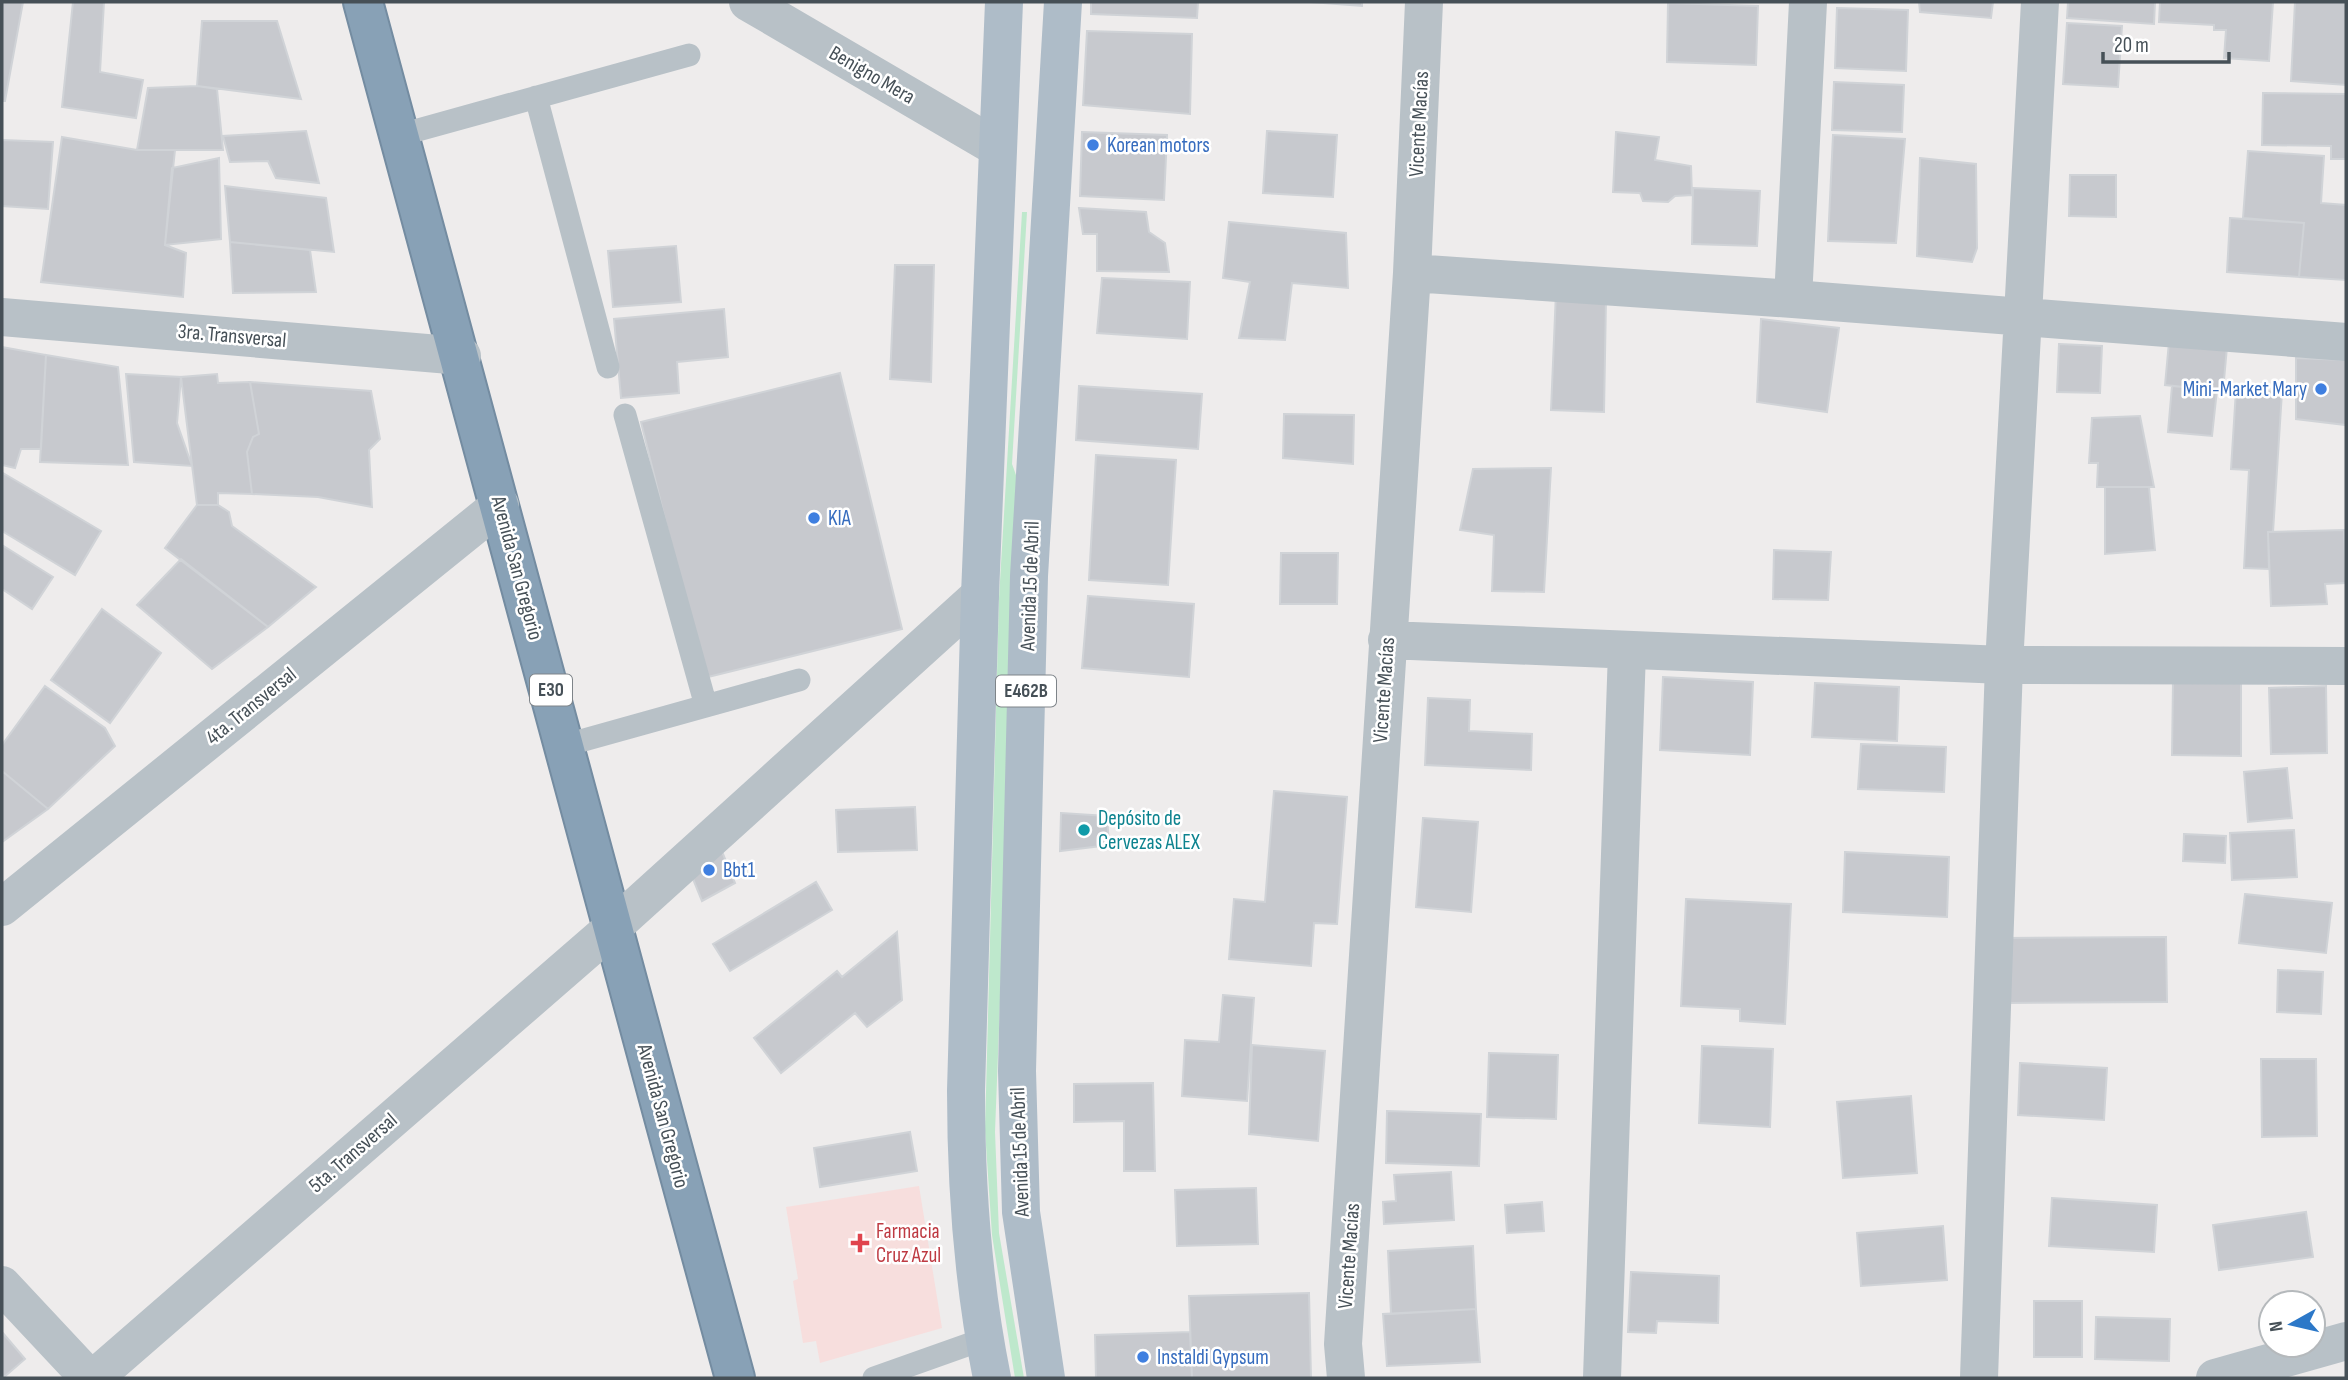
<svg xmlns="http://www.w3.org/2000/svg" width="2348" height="1380" viewBox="0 0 2348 1380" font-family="'Sofia Sans Condensed',sans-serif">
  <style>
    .medical { fill: #f7dedd }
    .green { fill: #bee8cc }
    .building { fill: #c7c9ce; stroke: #d0d3d7; stroke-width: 2 }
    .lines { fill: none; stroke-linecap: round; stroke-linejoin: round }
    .highway-casing { stroke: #748ca1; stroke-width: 42 }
    .lane { stroke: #b8c1c7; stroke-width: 23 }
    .street { stroke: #b8c1c7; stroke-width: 38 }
    .primary { stroke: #aebcc8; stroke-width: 38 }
    .highway { stroke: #88a1b6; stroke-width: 38 }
    .shop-dot { fill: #3f7fe0; stroke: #fff; stroke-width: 2.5 }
    .culture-dot { fill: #0f9aa8; stroke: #fff; stroke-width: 2.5 }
    .health-dot { fill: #e0444e; stroke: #fff; stroke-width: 2.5 }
    .labels { text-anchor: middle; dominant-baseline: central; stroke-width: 5; stroke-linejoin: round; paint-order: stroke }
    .shield { fill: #fff; stroke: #7e8489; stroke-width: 2 }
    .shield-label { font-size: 19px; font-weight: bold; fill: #465057 }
    .street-label { font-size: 21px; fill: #465057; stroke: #fff }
    .shop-label { font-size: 21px; fill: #366cbe; stroke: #fff; text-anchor: start }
    .culture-label { font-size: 21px; fill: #0d838f; stroke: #fff; text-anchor: start }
    .health-label { font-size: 21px; fill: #be3a42; stroke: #fff; text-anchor: start }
  </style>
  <rect width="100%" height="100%" fill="#eeecec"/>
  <path class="medical" d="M919 1186 942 1328 820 1363 816 1341 803 1343 793 1281 798 1279 786 1207Z"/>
  <path class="green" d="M1022 212H1027L1012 464 1020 486 995 1132 999 1233 1024 1378H1015L992 1235 985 1130 999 598Z"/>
  <path class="building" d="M2 2H23L5 101H2Z
    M73 2H104L100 72 143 80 136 118 62 107Z
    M1091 2H1198L1197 18 1091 14Z
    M1310 2H1362V6Z
    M1919 2H1993L1991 18 1920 12Z
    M2068 2H2155L2154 24 2067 18Z
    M2160 2H2273L2269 61 2224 58 2226 30H2214V25L2159 22Z
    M2295 2H2346V85L2291 81Z
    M1668 3 1758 6 1756 65 1667 62Z
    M1837 8 1908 10 1906 71 1835 68Z
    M202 21H277L301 99 197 86Z
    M2067 23 2122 26 2118 87 2063 84Z
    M1087 31 1192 34 1190 114 1083 105Z
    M1834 82 1904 85 1902 132 1832 130Z
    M197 86 217 89 223 150H137L148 88Z
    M2263 93 2346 94V159H2331V146L2262 145Z
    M306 131 319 183 276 178 268 161 230 162 223 136Z
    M1267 131 1337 135 1333 197 1263 193Z
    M1082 132 1167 135 1164 200 1080 196Z
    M1616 132 1659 137 1655 160 1691 166 1692 195 1675 196 1668 202 1643 201 1640 193 1613 192Z
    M1833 135 1905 139 1896 243 1828 241Z
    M62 137 137 150H175L165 245 186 253 183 297 41 282Z
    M2 140 53 142 48 209 2 206Z
    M2248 151 2324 156 2321 203 2346 205V280L2299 277 2304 223 2243 218Z
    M219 158 221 239 165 245 172 168Z
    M1920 158 1976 164 1977 248 1972 262 1917 256Z
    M2070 175H2116V217L2069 216Z
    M225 186 326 198 334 252 230 242Z
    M1693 188 1760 191 1757 246 1692 244Z
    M1079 208 1146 212 1149 232 1165 243 1169 272 1097 271V234H1083Z
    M2230 218 2304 223 2299 277 2227 272Z
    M1229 222 1346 233 1348 288 1292 283 1285 340 1239 338 1250 282 1223 278Z
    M230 242 310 250 316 292 233 293Z
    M676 246 681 302 613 307 608 251Z
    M895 265H934L931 382 890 379Z
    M1102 278 1190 282 1187 339 1097 333Z
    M1556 292 1606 299 1604 412 1551 410Z
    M724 309 728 357 677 362 679 393 621 398 614 319Z
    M1761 319 1839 328 1827 412 1757 402Z
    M2169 342 2227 347 2223 391 2165 385Z
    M2059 344 2102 346 2100 393 2057 392Z
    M2 347 46 355 41 449H21L15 468 2 465Z
    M46 355 118 367 128 465 40 462Z
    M2296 358 2346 360V425L2296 419Z
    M840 373 902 629 704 678 641 422Z
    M126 374 181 377 177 423 192 466 134 462Z
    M217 374 218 383 250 382 259 434 253 437 247 452 252 494 218 493V505H197L181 377Z
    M250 382 371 391 380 439 369 450 372 507 318 497 252 494 247 452 253 437 259 434Z
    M1079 386 1202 394 1198 449 1076 440Z
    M2172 386 2217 390 2212 436 2168 432Z
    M2236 390 2282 392 2273 532H2268L2269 569 2244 568 2249 470 2231 469Z
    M1284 414 1354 415 1353 464 1283 458Z
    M2140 416 2154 487H2097L2098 463H2089L2092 418Z
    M1096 455 1176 460 1168 585 1089 580Z
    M1551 468 1544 592 1492 591 1494 535 1460 530 1473 469Z
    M3 473 101 531 75 575 2 531Z
    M2105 487H2149L2155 550 2105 554Z
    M197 505H218L229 512 232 526 316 587 268 627 165 548Z
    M2344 530 2346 583 2325 584 2327 604 2271 606 2268 532Z
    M2 545 53 577 32 609 2 589Z
    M1774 550 1831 552 1828 600 1773 599Z
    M1281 553H1338L1337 604H1280Z
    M181 559 268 627 212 669 137 605Z
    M1088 596 1194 604 1189 677 1082 668Z
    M102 609 161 653 110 723 51 680Z
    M1663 677 1753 682 1750 755 1660 750Z
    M2173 682H2241V756L2172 755Z
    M1815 683 1899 687 1897 741 1812 737Z
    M45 686 105 728 115 746 48 809 2 771V745Z
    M2326 686 2327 753 2271 754 2269 688Z
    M1428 698 1470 700 1469 731 1532 734 1531 770 1425 765Z
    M1861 744 1946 747 1944 792 1858 789Z
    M2287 768 2292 818 2248 822 2244 772Z
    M2 771 48 809 2 842Z
    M1274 791 1347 797 1337 924 1314 923 1311 966 1229 959 1234 899 1265 902Z
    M915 807 917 850 838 852 836 810Z
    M1061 813 1107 816 1109 845 1060 851Z
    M1423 818 1478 822 1471 912 1416 907Z
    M2294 830 2297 877 2232 880 2230 833Z
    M2184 834 2226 836 2225 863 2183 861Z
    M716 837 735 883 702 901 684 857Z
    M1845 852 1949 857 1947 917 1843 912Z
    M816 882 832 910 730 971 713 944Z
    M2245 894 2332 903 2326 953 2239 943Z
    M1686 899 1791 904 1785 1024 1740 1021V1009L1681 1006Z
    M897 932 902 1000 867 1027 855 1013 781 1073 754 1038 837 971 842 977Z
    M2166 937 2167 1002 2008 1003 2007 938Z
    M2278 970 2323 972 2321 1014 2277 1012Z
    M1223 995 1254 998 1247 1101 1182 1096 1185 1040 1219 1042Z
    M1252 1045 1325 1051 1318 1141 1249 1134Z
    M1702 1046 1773 1049 1770 1127 1699 1123Z
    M1489 1053 1558 1055 1556 1119 1487 1117Z
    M2261 1059H2316L2317 1136 2262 1137Z
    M2020 1063 2107 1068 2104 1120 2018 1115Z
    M1153 1083 1155 1171H1124V1121L1074 1122V1084Z
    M1911 1096 1917 1173 1843 1178 1837 1102Z
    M1387 1111 1481 1114 1479 1166 1386 1163Z
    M910 1132 917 1171 820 1187 814 1148Z
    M1451 1172 1454 1220 1384 1224 1383 1202 1396 1201 1394 1175Z
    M1256 1188 1258 1244 1177 1246 1175 1190Z
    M2052 1198 2157 1205 2154 1252 2049 1246Z
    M1542 1202 1544 1231 1507 1233 1505 1205Z
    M2306 1212 2313 1257 2219 1270 2213 1225Z
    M1943 1226 1947 1280 1861 1286 1857 1233Z
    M1473 1246 1476 1309 1391 1314 1388 1251Z
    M1631 1272 1719 1276 1718 1323 1657 1321 1656 1333 1628 1332Z
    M1309 1293 1311 1378H1192L1189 1296Z
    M2034 1301H2082V1357H2034Z
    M1476 1309 1480 1362 1387 1366 1383 1314Z
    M2096 1317 2170 1319 2169 1361 2095 1359Z
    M2 1332 25 1359 3 1378H2Z
    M1190 1332 1192 1378H1096L1095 1335Z"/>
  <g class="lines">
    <g class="highway-casing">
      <path id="highway" d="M363 2C491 460 609 920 735 1378"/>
    </g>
    <path class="lane" d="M536 97 608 367
      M400 135 689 55
      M625 415 706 706
      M566 745 799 680
      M874 1378 984 1339"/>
    <path class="street" d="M748 2 996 147
      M1412 273 1793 299 2346 342
      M1793 299 1808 2
      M2 317 462 356
      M1387 640 2004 665 2346 666
      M2 907 500 505
      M2 1285 89 1378
      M94 1378 611 929 980 595
      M1346 1378 1343 1344 1412 273 1424 2
      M1602 1378 1627 651
      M1979 1378 2004 665 2040 2
      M2215 1378 2346 1341"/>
    <path class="primary" d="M992 1378C973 1284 966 1188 966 1091L980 595 1004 2
      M1046 1378 1021 1212 1017 1071 1029 576 1063 2"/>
    <use href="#highway" class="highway"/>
  </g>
  <g class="shop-dot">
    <circle cx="1093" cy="145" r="7"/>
    <circle cx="2321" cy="389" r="7"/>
    <circle cx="814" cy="518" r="7"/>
    <circle cx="709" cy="870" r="7"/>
    <circle cx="1143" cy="1357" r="7"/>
  </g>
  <circle class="culture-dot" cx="1084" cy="830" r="7"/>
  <path class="health-dot" d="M856.5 1232.5h7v7h7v7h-7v7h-7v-7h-7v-7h7z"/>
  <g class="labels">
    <g class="shield">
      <rect x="530" y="674.5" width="42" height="31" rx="5"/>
      <rect x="996" y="675.5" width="60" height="31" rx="5"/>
    </g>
    <g class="shield-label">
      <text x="551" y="690">E30</text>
      <text x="1026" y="691">E462B</text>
    </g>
    <g class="street-label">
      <text transform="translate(872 75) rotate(30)">Benigno Mera</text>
      <text transform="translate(1419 124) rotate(-87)">Vicente Macías</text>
      <text transform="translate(232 336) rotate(5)">3ra. Transversal</text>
      <text transform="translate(517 568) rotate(75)">Avenida San Gregorio</text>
      <text transform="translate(1030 586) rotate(-88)">Avenida 15 de Abril</text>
      <text transform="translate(1384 690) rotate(-86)">Vicente Macías</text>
      <text transform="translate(251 706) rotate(-39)">4ta. Transversal</text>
      <text transform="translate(663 1116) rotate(75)">Avenida San Gregorio</text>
      <text transform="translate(1020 1152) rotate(-92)">Avenida 15 de Abril</text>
      <text transform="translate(353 1153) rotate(-41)">5ta. Transversal</text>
      <text transform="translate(1349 1256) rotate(-86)">Vicente Macías</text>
    </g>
    <g class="shop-label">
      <text x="1107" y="145">Korean motors</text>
      <text x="2307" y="389" text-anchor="end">Mini-Market Mary</text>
      <text x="828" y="518">KIA</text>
      <text x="723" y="870">Bbt1</text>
      <text x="1157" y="1357">Instaldi Gypsum</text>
    </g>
    <g class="culture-label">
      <text x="1098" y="818">Depósito de<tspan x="1098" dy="24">Cervezas ALEX</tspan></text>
    </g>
    <g class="health-label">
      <text x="876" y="1231">Farmacia<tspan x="876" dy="24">Cruz Azul</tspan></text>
    </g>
  </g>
  <rect width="2348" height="1380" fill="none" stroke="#465057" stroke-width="7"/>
  <g transform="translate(2292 1324) rotate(262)"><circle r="33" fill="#ffffff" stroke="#b5b9bc" stroke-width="2"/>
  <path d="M0-5L12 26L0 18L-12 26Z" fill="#2c78c8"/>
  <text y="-10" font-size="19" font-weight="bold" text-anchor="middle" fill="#465057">N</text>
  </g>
  <path d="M2103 52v10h126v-10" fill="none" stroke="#465057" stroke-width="3.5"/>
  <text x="2114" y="52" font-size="21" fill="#465057" stroke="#ffffff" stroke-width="5" paint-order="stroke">20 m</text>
</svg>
